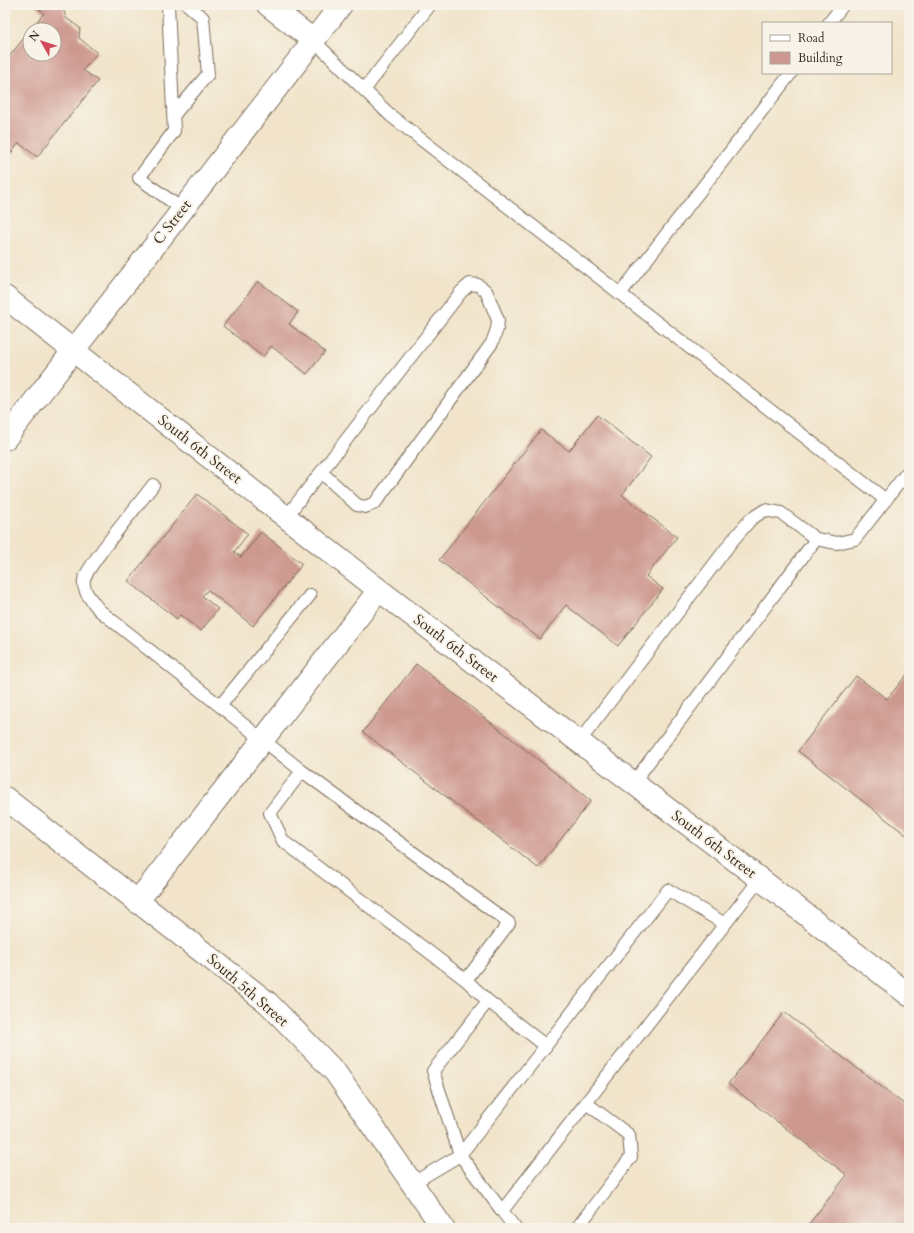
<svg xmlns="http://www.w3.org/2000/svg" width="914" height="1233" viewBox="0 0 914 1233" font-family="Cardo,serif">
  <style>
    .building { fill: #cd988f }
    .lines { fill: none; stroke-linecap: round; stroke-linejoin: round }
    .lane-casing { stroke: #7b6b5a; stroke-width: 14 }
    .street-casing { stroke: #7b6b5a; stroke-width: 24 }
    .secondary-casing { stroke: #7b6b5a; stroke-width: 24 }
    .lane { stroke: #fff; stroke-width: 12 }
    .street { stroke: #fff; stroke-width: 22 }
    .secondary { stroke: #fff; stroke-width: 22 }
    .labels { text-anchor: middle; dominant-baseline: central; stroke-width: 4; stroke-linejoin: round; paint-order: stroke }
    .street-label { font-size: 15px; fill: #3b2a1e; stroke: #f7f3e8 }
  </style>
  <rect width="100%" height="100%" fill="#f7f3e8"/>
  <filter id="ink" filterUnits="userSpaceOnUse"><feTurbulence type="fractalNoise" baseFrequency=".025" numOctaves="2"/><feDisplacementMap in="SourceGraphic" scale="8" xChannelSelector="R" yChannelSelector="G"/><feConvolveMatrix kernelMatrix="1 2 1 2 8 2 1 2 1" color-interpolation-filters="sRGB"/></filter>
  <filter id="wash" filterUnits="userSpaceOnUse"><feTurbulence type="fractalNoise" baseFrequency=".012" numOctaves="4" result="noise"/><feDisplacementMap in="SourceGraphic" scale="16" xChannelSelector="R" yChannelSelector="G"/><feGaussianBlur stdDeviation="0.9" result="paint"/><feColorMatrix in="noise" values="0 0 0 0 0 0 0 0 0 0 0 0 0 0 0 0 0 1.4 0 .05"/><feComposite in="paint" operator="in"/></filter>
  <g filter="url(#wash)">
    <rect width="100%" height="100%" fill="#f1e4ca"/>
    <g id="blocks">
      <path class="building" d="M34 5H62L66 18 80 28 79 38 97 53 83 70 98 81 37 157 19 143 5 161V62L30 30V54H54V30H30L44 13Z
        M258 281 298 312 289 324 325 352 307 374 271 346 263 357 223 326Z
        M597 415 651 457 622 495 677 537 646 576 663 589 618 646 566 605 540 639 439 560 541 430 569 451Z
        M197 494 248 534 234 552 241 557 261 532 302 564 253 626 208 590 202 596 218 609 201 631 180 615 177 619 128 581Z
        M416 664 591 801 538 868 363 732Z
        M909 672V837L798 751 856 676 887 699Z
        M784 1012 909 1108V1228H806L847 1175 728 1084Z"/>
    </g>
  </g>
  <g filter="url(#ink)">
    <use href="#blocks" fill-opacity="0" stroke="#7b6b5a" stroke-width="1"/>
    <g class="lines">
      <g class="lane-casing">
        <path id="lane" d="M168 5 174 131 139 178 182 209
          M829 23 843 5
          M313 40 391 116 886 500
          M364 90 430 5
          M173 116 208 74 203 18 188 5
          M620 294 791 73
          M153 485C141 502 87 565 84 580 82 592 93 601 99 610L302 771 509 923 466 980 283 841 270 813 302 771
          M287 516 461 292 470 284 478 285 486 291 498 320 497 329 492 343 375 503 365 507 357 505 321 472
          M220 706 310 595
          M579 742 732 541 751 519 765 510 781 513 816 539
          M633 783 816 539 837 543 855 539 909 470
          M488 1001 546 1046
          M460 1155 668 890 725 924
          M460 1155 433 1071 488 1001 466 980
          M413 1183 460 1155 502 1211 760 879
          M502 1211 515 1228
          M577 1228 631 1157 629 1135 586 1103"/>
      </g>
      <g class="street-casing">
        <path id="street" d="M268 5 313 40
          M5 297 379 590 760 879 909 995
          M5 439 341 5
          M137 902 379 590"/>
      </g>
      <g class="secondary-casing">
        <path id="secondary" d="M5 798 268 1003 335 1072 443 1228"/>
      </g>
      <use href="#lane" class="lane"/>
      <use href="#street" class="street"/>
      <use href="#secondary" class="secondary"/>
    </g>
  </g>
  <g class="labels">
    <g class="street-label">
      <text transform="translate(172 222) rotate(-52)">C Street</text>
      <text transform="translate(200 449) rotate(38)">South 6th Street</text>
      <text transform="translate(456 648) rotate(37)">South 6th Street</text>
      <text transform="translate(714 844) rotate(37)">South 6th Street</text>
      <text transform="translate(248 990) rotate(41)">South 5th Street</text>
    </g>
  </g>
  <rect width="914" height="1233" fill="none" stroke="#f7f3e8" stroke-width="20"/>
  <rect x="762" y="22" width="130" height="52" fill="#f7f3e8" stroke="#aca397"/>
  <rect x="770" y="35" width="20" height="6" fill="#ffffff" stroke="#aca397"/>
  <text x="798" y="42" font-size="12" fill="#3b2a1e">Road</text>
  <rect x="770" y="52" width="20" height="12" fill="#cd988f" stroke="#aca397"/>
  <text x="798" y="62" font-size="12" fill="#3b2a1e">Building</text>
  <g transform="translate(42 42) rotate(309)"><circle r="19" fill="#f7f3e8" stroke="#aca397"/>
  <path d="M0-3L7 15L0 10L-7 15Z" fill="#d1495b"/>
  <text y="-6" font-size="11" font-weight="bold" text-anchor="middle" fill="#3b2a1e">N</text>
  </g>
</svg>
